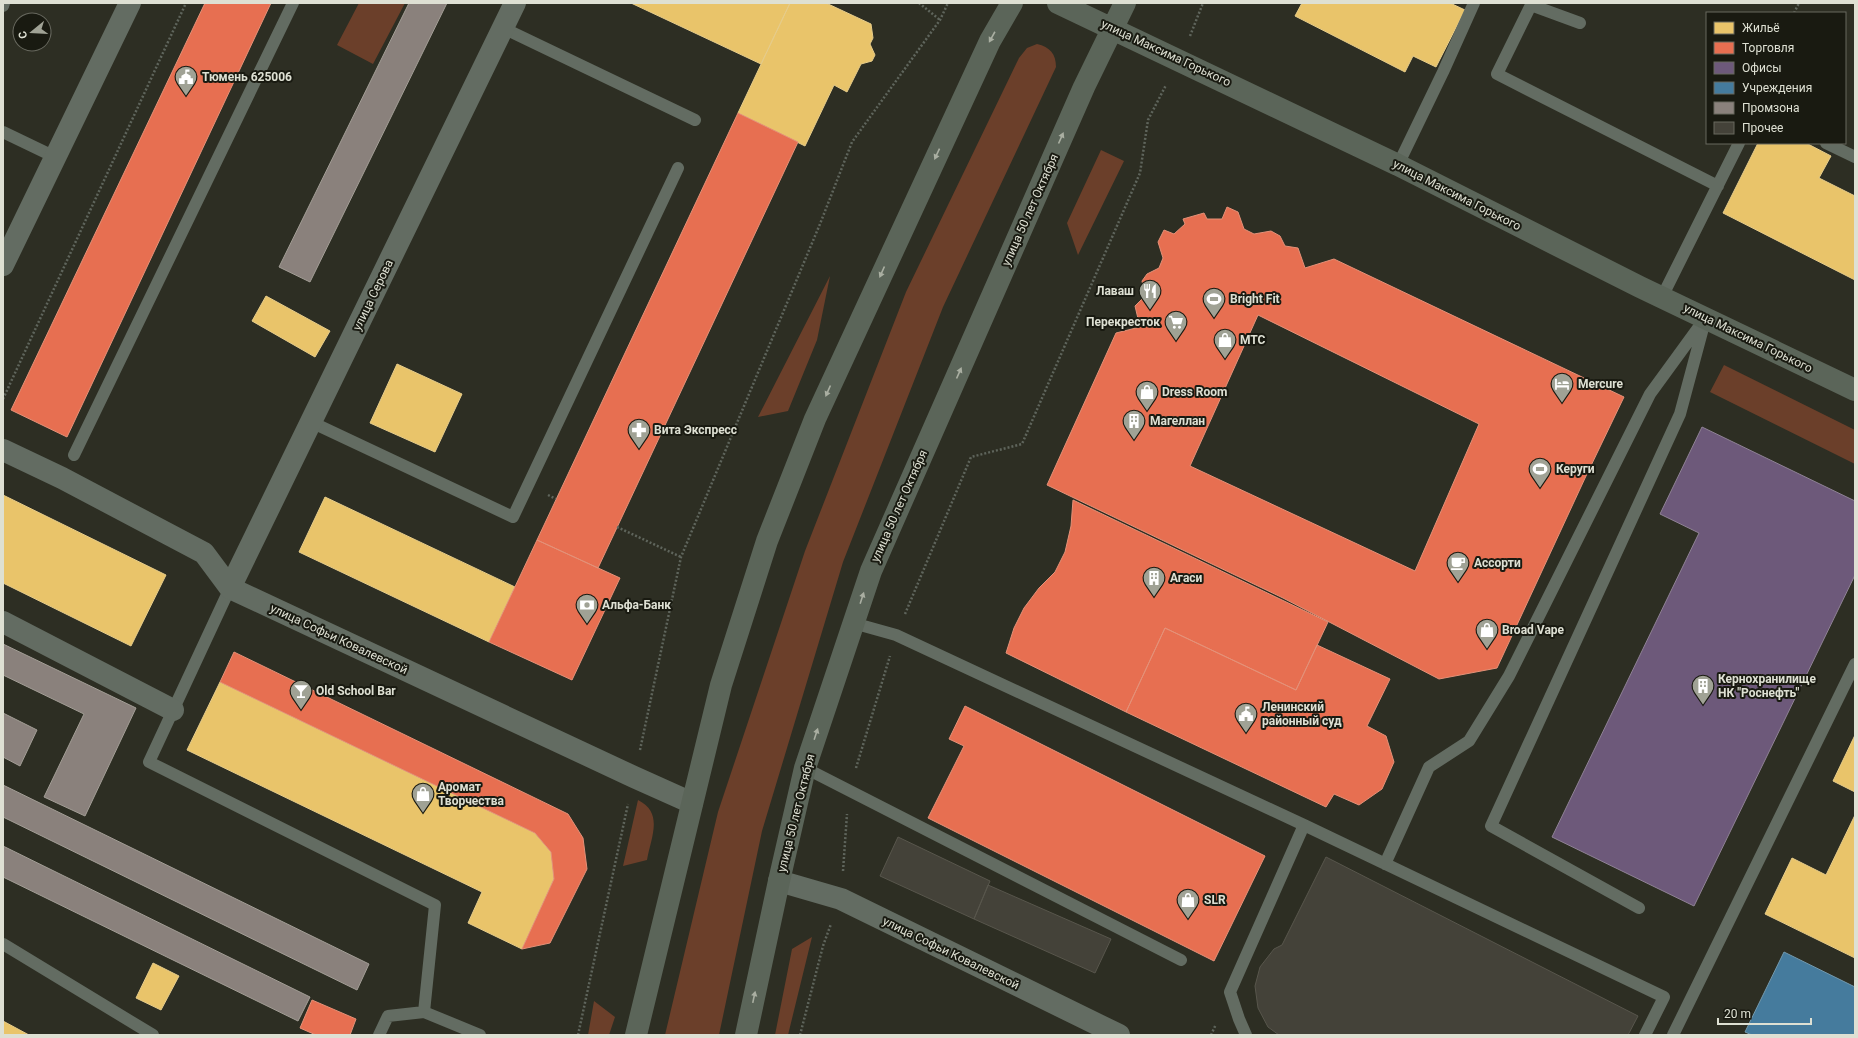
<svg xmlns="http://www.w3.org/2000/svg" width="1858" height="1038" viewBox="0 0 1858 1038" font-family="Roboto,sans-serif">
  <style>
    .green { fill: #6b3f2a }
    .homes { fill: #e9c46a; stroke: #e6cc8a }
    .shops { fill: #e76f51; stroke: #e49178; fill-rule: evenodd }
    .offices { fill: #6d597a; stroke: #8f8295 }
    .public { fill: #457b9d; stroke: #7399ad }
    .industry { fill: #8a817c; stroke: #a39e96 }
    .building { fill: #444239; stroke: #58564c }
    .lines { fill: none; stroke-linecap: round; stroke-linejoin: round }
    .path { stroke: #5f655c; stroke-width: 2.5; stroke-dasharray: 2 2; stroke-linecap: butt }
    .lane { stroke: #636c62; stroke-width: 12 }
    .street { stroke: #636c62; stroke-width: 22 }
    .secondary { stroke: #5b6559; stroke-width: 22 }
    .oneway { fill: #aaafa2 }
    .labels { text-anchor: middle; dominant-baseline: central; stroke-width: 4; stroke-linejoin: round; paint-order: stroke }
    .street-label { font-size: 12px; fill: #dee0d3; stroke: #191a11 }
    .poi-label { font-size: 12px; font-weight: bold; fill: #dee0d3; stroke: #191a11; text-anchor: start }
  </style>
  <rect width="100%" height="100%" fill="#2d2e23"/>
  <path class="green" d="M359 3H405L373 64 337 45Z
    M1037 44C1050 47 1056 54 1056 67L943 307 843 562 762 831 719 1035H665L718 812 805 551 906 292 1019 58 1027 48Z
    M1101 150 1124 161 1078 255 1067 223Z
    M830 276 817 340 788 411 758 417Z
    M1724 365 1855 430V464L1710 392Z
    M638 800C664 813 651 837 647 860L623 866Z
    M812 937 788 1035H775L792 949Z
    M594 1001 615 1017 609 1035H588Z"/>
  <path class="homes" d="M631 3H790L761 64Z
    M790 3H826L871 24 873 38 870 44 875 55 872 61 861 64 847 92 834 85 805 146 738 113Z
    M1302 3H1450L1465 10 1436 67 1413 56 1405 72 1295 16Z
    M1758 143H1806L1831 156 1819 178 1855 196V280L1723 213Z
    M266 296 330 331 315 357 252 321Z
    M397 364 462 394 435 452 370 423Z
    M3 495 166 575 131 646 3 583Z
    M325 497 515 587 489 642 299 552Z
    M220 682 535 833 551 852 554 879 522 949 468 923 482 892 187 750Z
    M1855 735V792L1833 781Z
    M1855 815V958L1765 914 1792 858 1826 875Z
    M153 963 179 976 161 1010 136 998Z
    M3 1021 29 1035H3Z"/>
  <path class="shops" d="M205 3H271L67 437 11 410Z
    M738 113 798 142 598 568 537 540Z
    M1227 207 1238 212 1244 229 1254 234 1271 231 1280 236 1285 246 1298 248 1305 268 1334 259 1624 397 1586 476 1497 668 1439 679 1283 598 1047 485 1116 333 1140 327 1135 306 1145 296 1142 281 1147 274 1159 268 1163 258 1158 242 1164 230 1174 234 1185 224 1183 219 1204 213 1207 219H1222ZM1258 315 1479 424 1415 571 1190 466Z
    M1073 500 1328 622 1296 690 1165 628 1126 712 1006 653 1014 628 1024 608 1039 588 1055 572 1065 552 1071 526Z
    M537 540 620 578 572 680 489 642Z
    M1165 628 1296 690 1317 645 1390 679 1367 726 1386 736 1394 762 1382 789 1359 805 1334 794 1326 807 1126 712Z
    M234 652 568 814 583 838 587 869 550 943 522 949 554 879 551 852 535 833 220 682Z
    M965 706 1265 856 1214 961 928 818 964 746 949 739Z
    M312 1000 356 1019 350 1035H316L300 1028Z"/>
  <path class="offices" d="M1702 427 1855 501V575L1694 906 1552 837 1699 533 1660 514Z"/>
  <path class="public" d="M1784 952 1855 987V1035H1752L1745 1032Z"/>
  <path class="industry" d="M409 3H447L310 282 279 267Z
    M3 644 136 708 85 816 44 797 84 714 3 675Z
    M3 713 37 730 20 766 3 757Z
    M3 785 369 964 357 990 3 817Z
    M3 846 310 997 298 1021 3 877Z"/>
  <path class="building" d="M898 837 990 881 974 919 880 876Z
    M1326 857 1638 1016 1628 1035H1279L1268 1027 1258 1008 1255 986 1260 967 1274 949 1282 945Z
    M988 885 1111 939 1095 973 974 919Z"/>
  <g class="lines">
    <path class="path" d="M919 3 940 20
      M1794 13 1799 3
      M1190 36 1203 3
      M3 399 186 3
      M548 495 556 499
      M617 527 681 557
      M905 614 971 457 1022 444 1140 173 1148 120 1166 85
      M640 750 681 557 820 224 852 142 940 20 948 3
      M856 768 890 656
      M843 871 847 814
      M578 1035 628 804
      M800 1035 823 946 831 924
      M1211 1035 1216 1024"/>
    <path class="lane" d="M3 6 4 3
      M1580 23 1531 5 1497 74 1718 186
      M503 28 695 120
      M3 132 55 157
      M1826 143 1855 157
      M1398 165 1443 72 1474 3
      M1662 297 1739 143
      M311 422 513 517 678 168
      M74 455 293 3
      M230 588 149 762 435 905 424 1012
      M853 623 896 635 1304 825
      M805 768 1181 960
      M1385 864 1429 767 1469 741 1509 676 1650 394 1701 324
      M1639 908 1491 826 1680 414 1706 317
      M3 944 153 1035
      M379 1035 388 1016 424 1012 480 1035
      M1246 1035 1239 1019 1230 992 1304 825 1664 997 1645 1035
      M1673 1035 1855 664"/>
    <path class="street" d="M3 265 130 3
      M3 450 62 478 204 553 230 588 634 777 692 803
      M230 588 515 3
      M3 622 173 710
      M779 881 841 899 1119 1035"/>
    <path class="secondary" d="M1058 3 1398 165 1640 287 1855 390
      M636 1035 721 685 767 541 815 419 990 41 1012 3
      M746 1035 779 881 805 768 871 571 1084 87 1125 3"/>
  </g>
  <defs><path id="oneway-solid" d="M-6-.8H1V-3.2L6.5 0L1 3.2V.8H-6Z"/></defs>
  <g class="oneway">
    <use href="#oneway-solid" transform="translate(992 37) rotate(119)"/>
    <use href="#oneway-solid" transform="translate(1061 138) rotate(-66)"/>
    <use href="#oneway-solid" transform="translate(937 154) rotate(115)"/>
    <use href="#oneway-solid" transform="translate(882 272) rotate(114)"/>
    <use href="#oneway-solid" transform="translate(959 373) rotate(-66)"/>
    <use href="#oneway-solid" transform="translate(828 391) rotate(114)"/>
    <use href="#oneway-solid" transform="translate(862 598) rotate(-72)"/>
    <use href="#oneway-solid" transform="translate(816 734) rotate(-72)"/>
    <use href="#oneway-solid" transform="translate(754 997) rotate(-78)"/>
  </g>
  <defs>
    <g id="civic-pin" transform="scale(1.15)"><path d="M0 17L-7.5 6A9.5 9.5 0 1 1 7.5 6Z" fill="#a0a295" stroke="#191a11"/><path d="M-.6-6.5H3V-4.5H.6V-3L4-1V1h2V6H-6V1h2V-1L-.6-3ZM-1.2 2.5V6h2.4V2.5Z" fill="#fff"/></g>
    <g id="restaurant-pin" transform="scale(1.15)"><path d="M0 17L-7.5 6A9.5 9.5 0 1 1 7.5 6Z" fill="#a0a295" stroke="#191a11"/><path d="M-5-6h1v4h1v-4h1v4h1v-4h1v5L-1.5 .5V6h-2V.5L-5-1ZM5-6V6H3V1.5H1.5Q1.5-4 5-6Z" fill="#fff"/></g>
    <g id="stadium-pin" transform="scale(1.15)"><path d="M0 17L-7.5 6A9.5 9.5 0 1 1 7.5 6Z" fill="#a0a295" stroke="#191a11"/><path d="M0-5a6.5 5 0 1 0 0 10a6.5 5 0 1 0 0-10ZM-3.5-1.8h7v3.6h-7Z" fill="#fff"/></g>
    <g id="supermarket-pin" transform="scale(1.15)"><path d="M0 17L-7.5 6A9.5 9.5 0 1 1 7.5 6Z" fill="#a0a295" stroke="#191a11"/><path d="M-6-5.5h2.5l.6 2H6L4.5 2H-2.5L-4.4-4H-6ZM-1.5 3.2a1.3 1.3 0 1 0 .1 0ZM3 3.2a1.3 1.3 0 1 0 .1 0Z" fill="#fff"/></g>
    <g id="shop-pin" transform="scale(1.15)"><path d="M0 17L-7.5 6A9.5 9.5 0 1 1 7.5 6Z" fill="#a0a295" stroke="#191a11"/><path d="M-5-2.5h2.3a2.7 3.5 0 0 1 5.4 0H5L5.5 6h-11ZM-1.5-2.5h3a1.5 2.3 0 0 0-3 0Z" fill="#fff"/></g>
    <g id="hotel-pin" transform="scale(1.15)"><path d="M0 17L-7.5 6A9.5 9.5 0 1 1 7.5 6Z" fill="#a0a295" stroke="#191a11"/><path d="M-6-4.5h1.5V1H6V5H4.5V3h-9V5H-6ZM-4 0a1.8 1.8 0 1 1 3.6 0ZM.5 0V-2.5h3Q6-2.5 6 0Z" fill="#fff"/></g>
    <g id="building-pin" transform="scale(1.15)"><path d="M0 17L-7.5 6A9.5 9.5 0 1 1 7.5 6Z" fill="#a0a295" stroke="#191a11"/><path d="M-4-6H4V6H1V3H-1V6H-4ZM-2.5-4.3h1.7v1.8h-1.7ZM.8-4.3h1.7v1.8H.8ZM-2.5-1h1.7V.8h-1.7ZM.8-1h1.7V.8H.8Z" fill="#fff"/></g>
    <g id="pharmacy-pin" transform="scale(1.15)"><path d="M0 17L-7.5 6A9.5 9.5 0 1 1 7.5 6Z" fill="#a0a295" stroke="#191a11"/><path d="M-2-6h4v4h4v4h-4v4h-4v-4h-4v-4h4Z" fill="#fff"/></g>
    <g id="cafe-pin" transform="scale(1.15)"><path d="M0 17L-7.5 6A9.5 9.5 0 1 1 7.5 6Z" fill="#a0a295" stroke="#191a11"/><path d="M-5.5-4.5H6V0H3Q3 3.5 0 3.5H-2.5Q-5.5 3.5-5.5 0ZM3-3.2v2h1.7v-2ZM-6 4.5H4V6H-6Z" fill="#fff"/></g>
    <g id="bank-pin" transform="scale(1.15)"><path d="M0 17L-7.5 6A9.5 9.5 0 1 1 7.5 6Z" fill="#a0a295" stroke="#191a11"/><path d="M-6-4H6V4H-6ZM0-2.3a2.3 2.3 0 1 0 0 4.6a2.3 2.3 0 1 0 0-4.6Z" fill="#fff"/></g>
    <g id="bar-pin" transform="scale(1.15)"><path d="M0 17L-7.5 6A9.5 9.5 0 1 1 7.5 6Z" fill="#a0a295" stroke="#191a11"/><path d="M-6-5H6L.8 .8V4.5H3.5V6h-7V4.5H-.8V.8Z" fill="#fff"/></g>
  </defs>
  <g fill-rule="evenodd">
    <use href="#civic-pin" x="186" y="77"/>
    <use href="#restaurant-pin" x="1150" y="291"/>
    <use href="#stadium-pin" x="1214" y="299"/>
    <use href="#supermarket-pin" x="1176" y="322"/>
    <use href="#shop-pin" x="1225" y="340"/>
    <use href="#hotel-pin" x="1562" y="384"/>
    <use href="#shop-pin" x="1147" y="392"/>
    <use href="#building-pin" x="1134" y="421"/>
    <use href="#pharmacy-pin" x="639" y="430"/>
    <use href="#stadium-pin" x="1540" y="469"/>
    <use href="#cafe-pin" x="1458" y="563"/>
    <use href="#building-pin" x="1154" y="578"/>
    <use href="#bank-pin" x="587" y="605"/>
    <use href="#shop-pin" x="1487" y="630"/>
    <use href="#building-pin" x="1703" y="686"/>
    <use href="#bar-pin" x="301" y="691"/>
    <use href="#civic-pin" x="1246" y="714"/>
    <use href="#shop-pin" x="423" y="794"/>
    <use href="#shop-pin" x="1188" y="900"/>
  </g>
  <g class="labels">
    <g class="street-label">
      <text transform="translate(1166 53) rotate(25)">улица Максима Горького</text>
      <text transform="translate(1457 195) rotate(27)">улица Максима Горького</text>
      <text transform="translate(1030 210) rotate(-66)">улица 50 лет Октября</text>
      <text transform="translate(373 295) rotate(-64)">улица Серова</text>
      <text transform="translate(1748 338) rotate(26)">улица Максима Горького</text>
      <text transform="translate(899 506) rotate(-66)">улица 50 лет Октября</text>
      <text transform="translate(339 639) rotate(25)">улица Софьи Ковалевской</text>
      <text transform="translate(796 813) rotate(-76)">улица 50 лет Октября</text>
      <text transform="translate(951 953) rotate(26)">улица Софьи Ковалевской</text>
    </g>
    <g class="poi-label">
      <text x="202" y="77">Тюмень 625006</text>
      <text x="1134" y="291" text-anchor="end">Лаваш</text>
      <text x="1230" y="299">Bright Fit</text>
      <text x="1160" y="322" text-anchor="end">Перекресток</text>
      <text x="1240" y="340">МТС</text>
      <text x="1578" y="384">Mercure</text>
      <text x="1162" y="392">Dress Room</text>
      <text x="1150" y="421">Магеллан</text>
      <text x="654" y="430">Вита Экспресс</text>
      <text x="1556" y="469">Керуги</text>
      <text x="1474" y="563">Ассорти</text>
      <text x="1170" y="578">Агаси</text>
      <text x="602" y="605">Альфа-Банк</text>
      <text x="1502" y="630">Broad Vape</text>
      <text x="1718" y="679">Кернохранилище<tspan x="1718" dy="14">НК "Роснефть"</tspan></text>
      <text x="316" y="691">Old School Bar</text>
      <text x="1262" y="707">Ленинский<tspan x="1262" dy="14">районный суд</tspan></text>
      <text x="438" y="787">Аромат<tspan x="438" dy="14">Творчества</tspan></text>
      <text x="1204" y="900">SLR</text>
    </g>
  </g>
  <rect width="1858" height="1038" fill="none" stroke="#dee0d3" stroke-width="8"/>
  <rect x="1706" y="12" width="140" height="132" fill="#191a11" stroke="#68695f"/>
  <rect x="1714" y="22" width="20" height="12" fill="#e9c46a" stroke="#68695f"/>
  <text x="1742" y="32" font-size="12" fill="#dee0d3">Жильё</text>
  <rect x="1714" y="42" width="20" height="12" fill="#e76f51" stroke="#68695f"/>
  <text x="1742" y="52" font-size="12" fill="#dee0d3">Торговля</text>
  <rect x="1714" y="62" width="20" height="12" fill="#6d597a" stroke="#68695f"/>
  <text x="1742" y="72" font-size="12" fill="#dee0d3">Офисы</text>
  <rect x="1714" y="82" width="20" height="12" fill="#457b9d" stroke="#68695f"/>
  <text x="1742" y="92" font-size="12" fill="#dee0d3">Учреждения</text>
  <rect x="1714" y="102" width="20" height="12" fill="#8a817c" stroke="#68695f"/>
  <text x="1742" y="112" font-size="12" fill="#dee0d3">Промзона</text>
  <rect x="1714" y="122" width="20" height="12" fill="#444239" stroke="#68695f"/>
  <text x="1742" y="132" font-size="12" fill="#dee0d3">Прочее</text>
  <g transform="translate(32 32) rotate(252)"><circle r="19" fill="#191a11" stroke="#68695f"/>
  <path d="M0-3L7 15L0 10L-7 15Z" fill="#a0a295"/>
  <text y="-6" font-size="11" font-weight="bold" text-anchor="middle" fill="#dee0d3">С</text>
  </g>
  <path d="M1718 1018v6h93v-6" fill="none" stroke="#dee0d3" stroke-width="2"/>
  <text x="1724" y="1018" font-size="12" fill="#dee0d3" stroke="#191a11" stroke-width="3" paint-order="stroke">20 m</text>
</svg>
